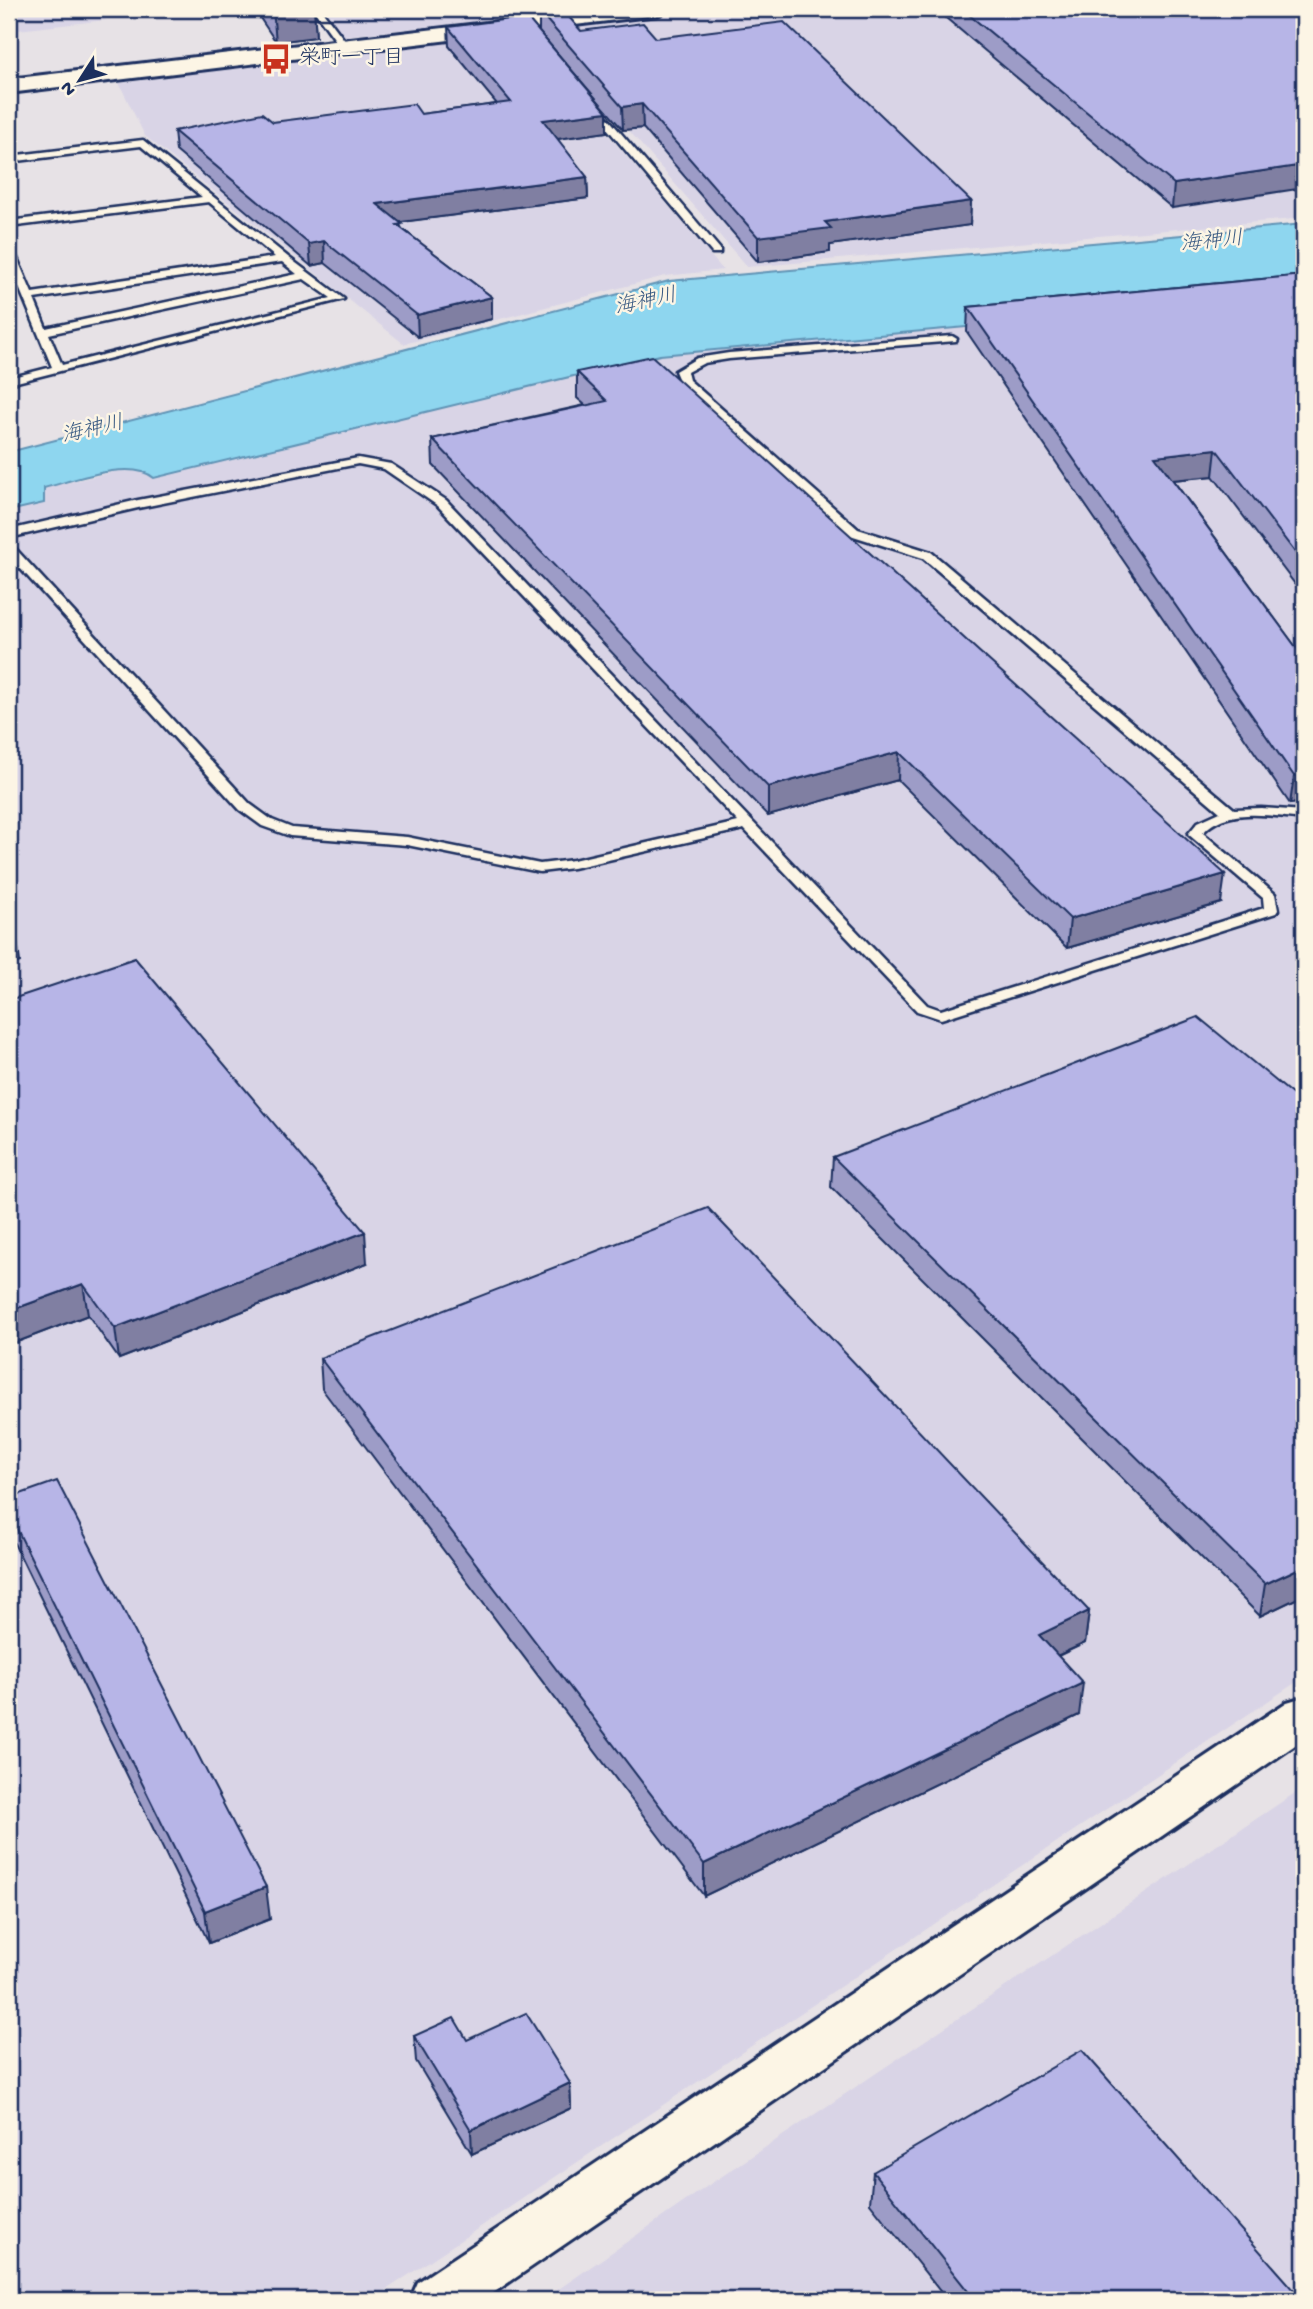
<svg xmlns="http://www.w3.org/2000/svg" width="1313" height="2309" viewBox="0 0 1313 2309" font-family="'Gochi Hand','Klee One',sans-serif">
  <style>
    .built { fill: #d9d4e6 }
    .water { fill: #8ed6ef; stroke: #6093b5; stroke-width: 2 }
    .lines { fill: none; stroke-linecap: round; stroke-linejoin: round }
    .service-casing { stroke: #1b2f5e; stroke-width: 5 }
    .tertiary-casing { stroke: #1b2f5e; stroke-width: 6 }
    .service { fill: #fcf5e5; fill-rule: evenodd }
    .tertiary { fill: #fcf5e5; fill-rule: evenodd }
    .wall { fill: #9d9cc7; stroke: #1b2f5e; stroke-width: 2 }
    .shaded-wall { fill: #807fa2; stroke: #1b2f5e; stroke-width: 2 }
    .building { fill: #b7b5e7; stroke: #1b2f5e; stroke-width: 2 }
    .labels { text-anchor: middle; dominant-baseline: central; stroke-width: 5; stroke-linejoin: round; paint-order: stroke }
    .far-poi-label { font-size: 21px; fill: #1b2f5e; stroke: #fcf5e5; text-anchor: start }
    .far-water-label { font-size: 21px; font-style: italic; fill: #385982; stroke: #fcf5e5 }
  </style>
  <rect width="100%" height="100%" fill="#e7e2e6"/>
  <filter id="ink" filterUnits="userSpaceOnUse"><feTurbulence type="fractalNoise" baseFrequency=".0143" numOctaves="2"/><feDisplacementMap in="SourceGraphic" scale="14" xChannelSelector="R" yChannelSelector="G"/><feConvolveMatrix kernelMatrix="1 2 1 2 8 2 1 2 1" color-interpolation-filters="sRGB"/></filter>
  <g filter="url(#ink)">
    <path class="built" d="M9 9H99L106 20 9 31Z
      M325 9H488L497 19 344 36Z
      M722 9H1304V218L747 267 542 30Z
      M520 31 723 270 665 276 404 344 145 136 119 83Z
      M1304 296V1677L371 2300H9V511L44 503V488L126 469 149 473 155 478 660 355Z
      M1304 1787V2300H543L706 2187Z"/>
    <path class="water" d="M1304 224V296L660 355 154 478C131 458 72 481 44 488V503L9 511V452L669 281Z"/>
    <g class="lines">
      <g class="service-casing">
        <path id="service" d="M313 9H321L349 46 347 48H341Z
          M590 104H596L720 249V253H712L590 108Z
          M143 140 288 257 344 299 9 384V378L52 367 9 263V248L14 251 32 293 275 257 209 202 9 227V221L202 197 141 146 9 162V156ZM282 262 297 274 46 328 34 299ZM304 279 331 298 62 365 49 334Z
          M952 336 957 339 956 341 729 359 704 363 687 372 689 380 858 529 931 552 1234 809 1261 808 1304 811V819C1273 816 1225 806 1203 833L1275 894 1278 910 1276 913 941 1019 917 1011 744 829 573 868 540 872 407 845 290 836 262 826 240 810 9 556V545L13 546 250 804 272 820 292 828 407 837 540 864 573 860 738 822 438 506 384 469 358 464 138 508 9 538V530L138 500 358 458 391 464 446 500 927 1005 941 1010 1264 908 1263 898 1188 834 1198 822 1220 812 923 558 850 535 680 383 675 371 697 358 729 353Z"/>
      </g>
      <g class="tertiary-casing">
        <path id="tertiary" d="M605 9H669L658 15 9 93V79Z
          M1304 1697V1739L483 2300H410L418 2282 1287 1702Z"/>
      </g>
      <use href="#service" class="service"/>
      <use href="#tertiary" class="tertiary"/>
    </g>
    <path class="wall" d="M254 9H314L316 37 276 42Z
      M495 9H562L581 31 656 38 971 201 970 225 830 245V252L758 262 643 128 623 130 539 32V14L525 16 607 112V132L557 139 587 177 588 198 399 222 402 229 492 297V319L418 337 325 263 311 266 176 151 174 131 273 122 421 114 497 104 449 46 448 27 515 19V17L503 18Z
      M946 9H1304L1172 208 946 18Z
      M1304 275V596L1213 476 1173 480 1304 658V802L1290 804 967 332 968 307Z
      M577 372 1221 903 1067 948 898 780 768 816 433 465 432 439 585 405 577 398Z
      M9 1000 367 1263 119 1359 88 1315 9 1345Z
      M1304 1104V1595L1260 1616 831 1187 833 1157Z
      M320 1358 1089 1611 1085 1643 1058 1656 1079 1715 704 1896 322 1389Z
      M9 1498 270 1919 209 1943 9 1533Z
      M414 2036 467 2040 570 2083 571 2108 472 2154 416 2061Z
      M873 2172 1303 2300H947L870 2203Z"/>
    <path class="shaded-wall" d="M273 9H314L316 37 276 42Z
      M503 9H548L538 10 539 14 503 18Z
      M642 104 643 128 623 130 622 107Z
      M607 112V132L543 141V120Z
      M1304 165V188L1172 208 1174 184Z
      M587 177 588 198 378 225 377 204Z
      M971 201 970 225 830 245V252L758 262V237L825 222Z
      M324 241 325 263 311 266 309 244Z
      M492 297V319L418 337 417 315Z
      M1216 449 1213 476 1152 482 1155 456Z
      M899 752 898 780 768 816V787Z
      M1304 774V802L1290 804 1294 776Z
      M1225 874 1221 903 1067 948 1070 919Z
      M16 933 20 962 9 966V935Z
      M365 1232 367 1263 119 1359 115 1328Z
      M83 1284 88 1315 9 1345V1311Z
      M1304 1566V1595L1260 1616 1265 1584Z
      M1089 1611 1085 1643 1035 1666 1039 1635Z
      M1083 1683 1079 1715 704 1896V1864Z
      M266 1887 270 1919 209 1943 205 1911Z
      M570 2083 571 2108 472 2154 471 2130Z"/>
    <path class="building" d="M546 9H562L581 31 643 23 656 38 784 22 971 201 825 222 831 228 758 237 642 104 622 107 538 10Z
      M962 9H1304V165L1174 184Z
      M524 14 607 112 543 120 587 177 377 204 402 224 397 225 492 297 417 315 324 241 309 244 174 131 262 113 273 122 414 104 421 114 511 102 448 27 518 18 515 15Z
      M1304 275V564L1216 449 1155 456 1304 658V774L1294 776 968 307Z
      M652 356 1225 874 1070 919 899 752 768 787 432 439 607 401 577 372Z
      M9 924 16 933 9 935Z
      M135 958 365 1232 115 1328 83 1284 9 1311V1000Z
      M1198 1017 1304 1104V1566L1265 1584 833 1157Z
      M708 1208 1089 1611 1039 1635 1083 1683 704 1864 320 1358Z
      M57 1481 266 1887 205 1911 9 1513V1498Z
      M526 2013 570 2083 471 2130 414 2036 454 2018 467 2040Z
      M1082 2050 1303 2300H975L873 2172Z"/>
  </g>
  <defs>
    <g id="bus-bare" transform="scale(2.415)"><path d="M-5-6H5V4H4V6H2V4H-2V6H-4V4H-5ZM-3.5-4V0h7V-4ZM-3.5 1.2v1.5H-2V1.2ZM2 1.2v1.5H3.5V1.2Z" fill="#c8321e" stroke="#fcf5e5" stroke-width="2.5" paint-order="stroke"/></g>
  </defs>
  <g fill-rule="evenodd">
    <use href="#bus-bare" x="276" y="59"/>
  </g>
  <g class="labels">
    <g class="far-poi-label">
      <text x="299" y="59">栄町一丁目</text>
    </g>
    <g class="far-water-label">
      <text transform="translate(1212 243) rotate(-6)">海神川</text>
      <text transform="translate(646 303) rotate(-12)">海神川</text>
      <text transform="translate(93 431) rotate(-13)">海神川</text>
    </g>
  </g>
  <rect width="1313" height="2309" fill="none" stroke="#fcf5e5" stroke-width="35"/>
  <rect x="18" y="18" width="1278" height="2274" fill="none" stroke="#1b2f5e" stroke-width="2.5" filter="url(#ink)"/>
  <g transform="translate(80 80) rotate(234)" stroke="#fcf5e5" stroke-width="5" paint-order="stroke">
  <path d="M0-5L12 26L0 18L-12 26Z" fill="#1b2f5e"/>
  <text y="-10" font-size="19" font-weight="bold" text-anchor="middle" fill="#1b2f5e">N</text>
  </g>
</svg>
